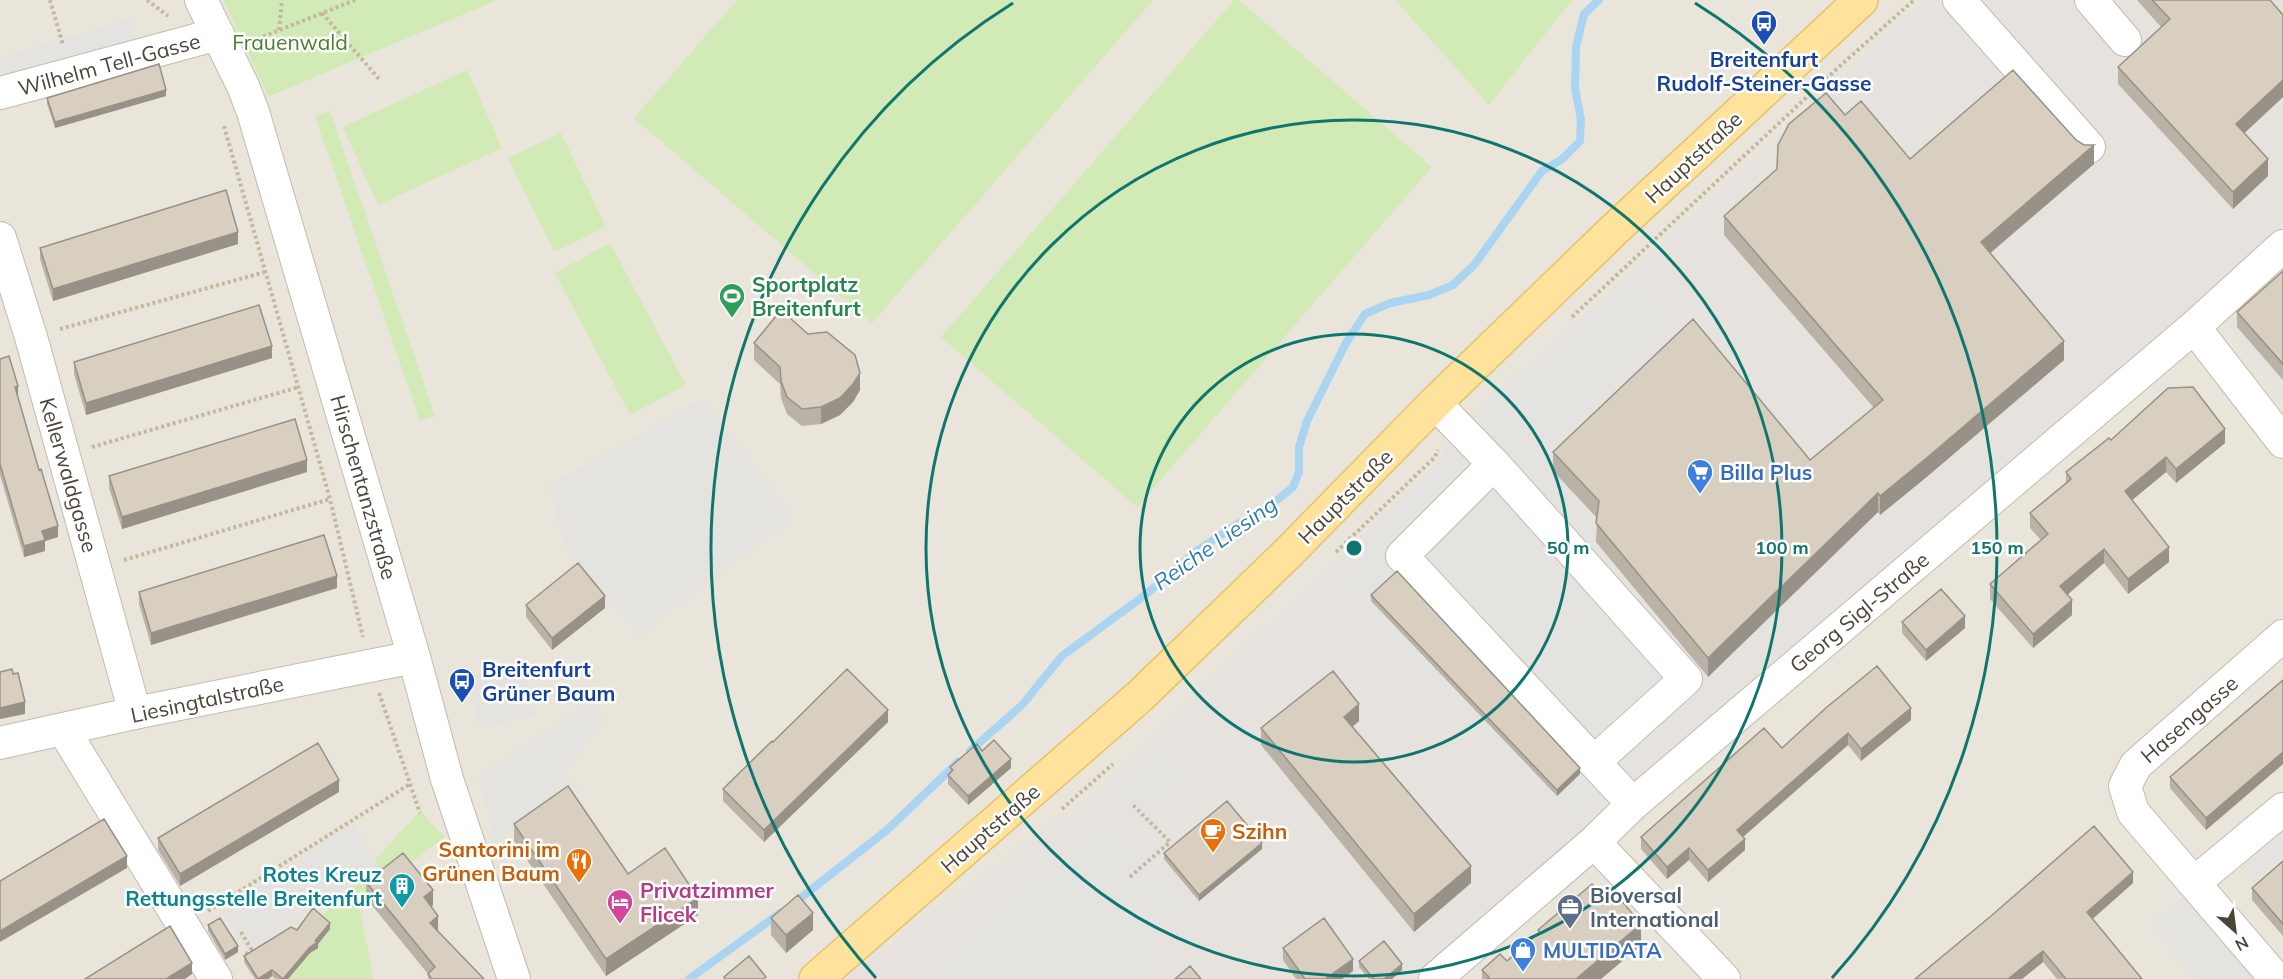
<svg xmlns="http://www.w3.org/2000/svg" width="2283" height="979" viewBox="0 0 2283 979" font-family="Mulish,sans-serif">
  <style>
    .residential { fill: #eae5da }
    .industrial { fill: #e6e2dd }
    .green { fill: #d2eab5 }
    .parking { fill: #e5e3e0 }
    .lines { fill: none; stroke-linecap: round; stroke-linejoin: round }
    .stream { stroke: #a9d4f2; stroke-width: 8 }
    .minor-casing { stroke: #c2bbae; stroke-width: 34 }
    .major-casing { stroke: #e6c16a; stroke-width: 36 }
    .path { stroke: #c4b79f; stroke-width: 4; stroke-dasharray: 3 3; stroke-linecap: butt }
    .minor { stroke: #fff; stroke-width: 32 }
    .major { stroke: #ffe39c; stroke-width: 33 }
    .wall { fill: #bab2a6 }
    .shaded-wall { fill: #979187 }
    .building { fill: #d8cfc1; stroke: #979187; stroke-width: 1.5 }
    .ring { fill: none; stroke: #0f766e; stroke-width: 3 }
    .labels { text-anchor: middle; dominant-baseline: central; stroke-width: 5; stroke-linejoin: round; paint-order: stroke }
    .park-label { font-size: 21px; fill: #4a7f2a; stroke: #fff }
    .transit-label { font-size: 21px; font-weight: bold; fill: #164399; stroke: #fff }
    .street-label { font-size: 21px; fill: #4b4439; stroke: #fff }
    .leisure-label { font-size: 21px; font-weight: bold; fill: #27864d; stroke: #fff; text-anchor: start }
    .shop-label { font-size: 21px; font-weight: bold; fill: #366cbe; stroke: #fff; text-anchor: start }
    .food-label { font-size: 21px; font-weight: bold; fill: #c56008; stroke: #fff; text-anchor: start }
    .culture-label { font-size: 21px; font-weight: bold; fill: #0d838f; stroke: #fff; text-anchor: end }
    .hotel-label { font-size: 21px; font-weight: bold; fill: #b23c85; stroke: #fff; text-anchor: start }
    .service-label { font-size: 21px; font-weight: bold; fill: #4e5e75; stroke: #fff; text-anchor: start }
    .water-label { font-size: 22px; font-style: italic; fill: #2e7ab2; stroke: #fff }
    .centre { fill: #0f766e; stroke: #fff; stroke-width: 3 }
    .ring-label { font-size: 18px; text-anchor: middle; font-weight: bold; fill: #0f766e; stroke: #fff; stroke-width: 5; stroke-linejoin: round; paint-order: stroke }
  </style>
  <rect width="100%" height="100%" fill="#f6f3ec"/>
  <path class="residential" d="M0 0H223L270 97 498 0H2283V979H0Z"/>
  <path class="industrial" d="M1923 0H2283V401L2224 320 1460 979H844L1094 792 1444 456 1450 437 1493 393 1530 364 1635 268Z"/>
  <path class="green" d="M223 0H498L269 97Z
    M737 0H1153L872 323 634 118Z
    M1234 0H1239L1432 167 1137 507 941 337Z
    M1395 0H1572L1489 105Z
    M467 70 502 148 378 205 343 127Z
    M330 111 435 416 420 421 315 116Z
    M561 133 606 227 554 252 508 158Z
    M610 243 686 385 630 415 555 273Z
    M420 811 445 837 358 902 374 979H264Z"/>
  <path class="parking" d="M131 18 139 39 0 81V58Z
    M1635 268 1693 338 1599 520 1596 543 1664 626 1720 689 1616 787 1569 821 1325 572 1444 456 1450 437 1493 393 1530 364Z
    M704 398 794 517 639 636 566 550 549 485Z
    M523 663 536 715 480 729 467 678Z
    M590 702 608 721 564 769 582 788 495 841 478 777Z
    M1167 742 1197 777 1142 824 1112 790Z
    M1098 821 1110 832 1128 837 1192 910 1151 945 1166 961 1144 979H917Z
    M353 822 379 867 248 955 222 912Z
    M2283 832V864L2257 887 2241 868Z
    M2184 896 2255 979H2196L2150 925Z"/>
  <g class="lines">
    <path class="stream" d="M970 751 1022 705 1062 656 1145 595 1198 550 1239 523 1267 508 1293 487 1299 472V447L1307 421 1346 343 1365 314 1390 303 1429 295 1453 285 1475 264 1542 171 1561 160 1580 141 1581 120 1575 88 1576 47 1584 14 1599 0
      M793 904 887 830 958 762
      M689 979 780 913"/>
    <g class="minor-casing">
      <path id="minor" d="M201 0 243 86 253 112 414 657 447 779 514 979
        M1959 0 2089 147
        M2091 0 2125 40
        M0 93 218 34
        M0 238 31 337 135 713
        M2194 327 2283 442
        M1435 403 1494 464 1402 556 1633 804
        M1494 464 1686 679 1594 762
        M63 729 216 979
        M0 743 135 713 414 657
        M1594 842 1724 979
        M2194 883 2283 809
        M1435 979 1594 842 1633 804 2194 327 2283 246
        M2276 979 2133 812 2125 786 2136 765 2283 636"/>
    </g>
    <g class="major-casing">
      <path id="major" d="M816 979 1139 697 1289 552 1435 403 1617 227 1861 0"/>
    </g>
    <path class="path" d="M50 0 63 45
      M147 0 168 16
      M322 13 379 79
      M279 30 282 0
      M252 41 355 0
      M224 126 330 499 363 637
      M1572 317 1841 65 1914 0
      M60 329 265 272
      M92 447 299 387
      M1336 552 1435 457 1438 450
      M124 560 330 499
      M379 693 420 813
      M1062 809 1113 764
      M1130 877 1170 842 1133 805
      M208 911 410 784
      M241 932 251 949 244 957"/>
    <use href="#minor" class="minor"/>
    <use href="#major" class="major"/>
  </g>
  <path class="wall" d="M2137 0H2270L2283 15V97L2244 133 2268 176 2233 209 2118 84V67L2161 27Z
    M166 96 55 128 47 104V98Z
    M1845 115 1910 159 2094 164 1990 253 2064 360 1929 475 1880 515 1878 512 1708 677 1596 542 1597 518 1553 471V452L1810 460 1874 408 1724 235V216Z
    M238 244 53 301 40 259V248Z
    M2283 271V380L2237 327V312Z
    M754 343 860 390 853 402 840 415 821 424 802 426 787 414 781 398 780 384 754 360Z
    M272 358 86 415 74 374V362Z
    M0 359 17 397 58 537 45 541V551L24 557 0 475Z
    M2111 440 2225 443 2176 483 2166 472 2132 500 2169 562 2128 594 2104 563 2067 595 2072 615 2033 648 1990 599V584L2041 540 2030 528V513L2066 484V472Z
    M307 472 122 529 109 488V476Z
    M337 588 151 645 139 604V592Z
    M1371 595 1580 774 1557 796 1371 601Z
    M526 605 605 608 552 650 526 617Z
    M1902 622 1965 628 1926 661 1902 633Z
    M2283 680V764L2206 830 2170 788V777Z
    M1827 707 1911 720 1861 761 1848 745 1743 837 1745 850 1708 882 1689 860 1667 879 1641 849V837L1782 748Z
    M1359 721 1352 727 1471 883 1414 932 1261 745V728Z
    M888 722 764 842 723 801V789Z
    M982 751 1011 768 968 805 948 784V775L950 773V767Z
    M339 792 180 886 158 850V838Z
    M514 824 628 874 698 915 606 976 514 841Z
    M1262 849 1199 901 1164 859V853Z
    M2283 861V936L2252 900V888Z
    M366 882 433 905 431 907 438 931 484 979H428V974L366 898Z
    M2133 883 2092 919 2142 979H2057L2043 962 2022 979H1915Z
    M771 918 813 930 786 953 771 935Z
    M208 925 238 952 225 960 208 931Z
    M330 929 318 944V948L310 953 288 979H276L272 976 268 979H255L244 962V956L297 930Z
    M1538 930 1641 945 1601 979H1482V970L1507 961 1538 934Z
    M1283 948 1353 971 1342 979H1296L1283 960Z
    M1359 961 1402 970 1392 979H1369L1359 967Z"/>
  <path class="shaded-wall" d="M2283 80V97L2236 141V124Z
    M166 90V96L55 128V122Z
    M2094 145V164L1981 261V242Z
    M2268 159V176L2233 209V192Z
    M238 232V244L53 301V289Z
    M2064 341V360L1929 475 1880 515V496Z
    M272 346V358L86 415V403Z
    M860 373V390L853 402 840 415 821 424V407Z
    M18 386V397L15 387Z
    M2225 429V443L2176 483V469Z
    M2166 457V472L2125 506V491Z
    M307 460V472L122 529V517Z
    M1878 493V512L1708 677V658Z
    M58 526V537L45 541V551L24 557V546L42 531Z
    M2169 547V562L2128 594V579Z
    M2104 549V563L2060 601V586Z
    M337 576V588L151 645V633Z
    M605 596V608L552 650V638Z
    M2072 600V615L2033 648V634Z
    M1965 616V628L1926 661V650Z
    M25 702V714L0 719V708Z
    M1359 704V721L1344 734V717Z
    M1911 708V720L1861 761V749Z
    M888 710V722L764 842V830Z
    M1848 733V745L1737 842V830Z
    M2283 752V764L2206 830V818Z
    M1011 759V768L968 805V796Z
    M1580 768V774L1557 796V790Z
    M339 780V792L180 886V874Z
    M1745 839V850L1708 882V870Z
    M1262 843V849L1199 901V895Z
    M1689 848V860L1667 879V867Z
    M127 856V868L0 942V931Z
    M1471 866V883L1414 932V914Z
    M2133 872V883L2087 924V912Z
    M433 890V905L424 913V897Z
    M698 898V915L606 976V959Z
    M813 913V930L786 953V935Z
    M438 916V931L430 923Z
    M330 923V929L318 944V948L310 953 288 979H283Z
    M1641 924V945L1601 979H1576Z
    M238 946V952L225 960V954Z
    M2043 951V962L2022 979H2008Z
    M1353 959V971L1342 979H1325Z
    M192 963V974L185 979H166Z
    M1402 964V970L1392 979H1384Z
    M272 970V976L268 979H258Z"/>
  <path class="building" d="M2152 0H2270L2283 15V80L2236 124 2268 159 2233 192 2118 67 2170 19Z
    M159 64 166 90 55 122 47 98Z
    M2013 70 2076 140 2084 145H2094L1981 242 2064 341 1929 456 1880 496 1878 493 1708 658 1596 523 1599 501 1553 452 1693 319 1810 460 1883 400 1724 216 1777 169 1778 145 1789 124 1826 93 1845 115 1861 101 1910 159Z
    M226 190 238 232 53 289 40 248Z
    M2283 271V364L2237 312Z
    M259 305 272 346 86 403 74 362Z
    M781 310 808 334 827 332 855 355 860 373 853 384 840 398 821 407 802 409 787 397 781 381 780 367 754 343Z
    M9 356 18 386 15 387 39 470 41 469 58 526 42 531 45 540 24 546 0 464V359Z
    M2193 387 2225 429 2176 469 2166 457 2125 491 2169 547 2128 579 2104 549 2060 586 2072 600 2033 634 1990 584 2048 534 2030 513 2071 479 2066 472 2109 438 2111 440 2168 388Z
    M295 419 307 460 122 517 109 476Z
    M324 535 337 576 151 633 139 592Z
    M578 563 605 596 552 638 526 605Z
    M1397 571 1580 768 1557 790 1371 595Z
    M1941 589 1965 616 1926 650 1902 622Z
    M1877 666 1911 708 1861 749 1848 733 1737 830 1745 839 1708 870 1689 848 1667 867 1641 837 1764 728 1782 748 1827 707Z
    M12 669 13 674 18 673 25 702 0 708V672Z
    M847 669 888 710 764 830 723 789 772 741 773 742Z
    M1333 671 1359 704 1344 717 1471 866 1414 914 1261 728Z
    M2283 680V752L2206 818 2170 777Z
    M994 740 1011 759 968 796 948 775 953 770 950 767 977 744 982 751Z
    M318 743 339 780 180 874 158 838Z
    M568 786 628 874 665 848 698 898 606 959 514 824Z
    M1227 801 1262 843 1199 895 1164 853Z
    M104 819 127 856 0 931V881Z
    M2094 826 2133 872 2087 912 2142 979H2066L2043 951 2008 979H1915L1991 916Z
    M403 853 433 890 424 897 438 916 430 923 484 979H432L428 974 435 967 366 882Z
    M2283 861V924L2252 888Z
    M1592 884 1600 894 1610 887 1641 924 1576 979H1487L1489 977 1482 970 1500 954 1507 961 1540 932 1538 930Z
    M798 895 813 913 786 935 771 918Z
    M313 908 330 923 315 941 318 942 310 947 283 979 272 970 258 979 244 956 291 927 297 930Z
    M220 918 238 946 225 954 208 925Z
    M1324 918 1353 959 1325 979H1305L1283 948Z
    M170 926 192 963 166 979H85Z
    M1384 941 1402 964 1384 979H1374L1359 961Z
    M749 956 766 977 763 979H725L724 977Z
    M1190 966 1201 979H1175Z"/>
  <g class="ring">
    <circle cx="1354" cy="548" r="214"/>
    <circle cx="1354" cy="548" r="428"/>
    <path d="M876 978A643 643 0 0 1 1013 3M1695 3A643 643 0 0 1 1832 978"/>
  </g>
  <defs>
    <g id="bus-pin" transform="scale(1.35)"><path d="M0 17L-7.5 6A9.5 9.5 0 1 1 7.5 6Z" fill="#1a4fb4" stroke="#fff"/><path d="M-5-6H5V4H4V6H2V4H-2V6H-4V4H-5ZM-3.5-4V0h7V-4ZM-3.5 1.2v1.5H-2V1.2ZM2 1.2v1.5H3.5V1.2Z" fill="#fff"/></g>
    <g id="stadium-pin" transform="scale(1.35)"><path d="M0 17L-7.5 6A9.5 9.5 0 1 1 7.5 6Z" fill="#2e9e5b" stroke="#fff"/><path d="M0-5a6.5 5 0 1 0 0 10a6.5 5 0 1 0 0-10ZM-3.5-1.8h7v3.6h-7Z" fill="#fff"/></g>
    <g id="supermarket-pin" transform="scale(1.35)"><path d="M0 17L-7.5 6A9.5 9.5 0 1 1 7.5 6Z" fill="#3f7fe0" stroke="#fff"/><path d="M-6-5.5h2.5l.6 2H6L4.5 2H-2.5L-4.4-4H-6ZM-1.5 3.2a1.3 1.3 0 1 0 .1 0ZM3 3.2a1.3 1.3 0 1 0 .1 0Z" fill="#fff"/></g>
    <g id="cafe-pin" transform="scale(1.35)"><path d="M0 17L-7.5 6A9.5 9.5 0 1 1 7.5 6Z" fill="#e8710a" stroke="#fff"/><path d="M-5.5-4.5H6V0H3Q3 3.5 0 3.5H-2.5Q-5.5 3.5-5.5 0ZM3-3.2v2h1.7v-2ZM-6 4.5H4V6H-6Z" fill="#fff"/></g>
    <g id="restaurant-pin" transform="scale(1.35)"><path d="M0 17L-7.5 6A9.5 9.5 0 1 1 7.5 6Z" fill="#e8710a" stroke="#fff"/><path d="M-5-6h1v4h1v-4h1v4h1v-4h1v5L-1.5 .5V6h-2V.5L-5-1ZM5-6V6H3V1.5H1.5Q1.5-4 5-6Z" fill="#fff"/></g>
    <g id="building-pin" transform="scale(1.35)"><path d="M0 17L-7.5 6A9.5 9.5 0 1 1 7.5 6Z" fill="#0f9aa8" stroke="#fff"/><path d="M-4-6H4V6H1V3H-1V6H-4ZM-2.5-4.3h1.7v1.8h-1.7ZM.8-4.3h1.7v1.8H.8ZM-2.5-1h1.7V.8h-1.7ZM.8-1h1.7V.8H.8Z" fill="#fff"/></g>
    <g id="hotel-pin" transform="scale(1.35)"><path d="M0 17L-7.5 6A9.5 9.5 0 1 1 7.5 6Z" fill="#d1479c" stroke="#fff"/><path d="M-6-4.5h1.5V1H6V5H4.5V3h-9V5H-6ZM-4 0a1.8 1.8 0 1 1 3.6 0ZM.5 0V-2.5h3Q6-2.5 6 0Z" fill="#fff"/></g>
    <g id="office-pin" transform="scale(1.35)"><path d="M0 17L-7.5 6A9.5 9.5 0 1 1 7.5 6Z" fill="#5c6f8a" stroke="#fff"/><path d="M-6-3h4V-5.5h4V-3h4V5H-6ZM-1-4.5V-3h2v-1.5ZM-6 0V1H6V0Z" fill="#fff"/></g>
    <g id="shop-pin" transform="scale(1.35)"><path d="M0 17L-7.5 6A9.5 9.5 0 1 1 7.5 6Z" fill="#3f7fe0" stroke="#fff"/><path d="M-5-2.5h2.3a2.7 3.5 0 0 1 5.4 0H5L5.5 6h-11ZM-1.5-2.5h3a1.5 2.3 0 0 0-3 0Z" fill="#fff"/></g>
  </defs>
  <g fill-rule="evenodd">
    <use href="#bus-pin" x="1764" y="23"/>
    <use href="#stadium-pin" x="732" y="296"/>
    <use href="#supermarket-pin" x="1700" y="472"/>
    <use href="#bus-pin" x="462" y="681"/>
    <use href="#cafe-pin" x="1213" y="831"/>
    <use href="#restaurant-pin" x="579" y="861"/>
    <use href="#building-pin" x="402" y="886"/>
    <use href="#hotel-pin" x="620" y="902"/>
    <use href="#office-pin" x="1570" y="907"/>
    <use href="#shop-pin" x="1523" y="950"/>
  </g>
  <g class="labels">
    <g class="park-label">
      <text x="290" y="42">Frauenwald</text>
    </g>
    <g class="transit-label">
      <text x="1764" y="59">Breitenfurt<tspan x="1764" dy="24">Rudolf-Steiner-Gasse</tspan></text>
      <text x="482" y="669" text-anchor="start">Breitenfurt<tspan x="482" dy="24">Grüner Baum</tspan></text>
    </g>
    <g class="street-label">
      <text transform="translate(109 64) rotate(-15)">Wilhelm Tell-Gasse</text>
      <text transform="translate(1693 157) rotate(-43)">Hauptstraße</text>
      <text transform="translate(69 475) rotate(74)">Kellerwaldgasse</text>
      <text transform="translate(364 487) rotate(74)">Hirschentanzstraße</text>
      <text transform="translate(1345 496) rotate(-45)">Hauptstraße</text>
      <text transform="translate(1859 612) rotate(-40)">Georg Sigl-Straße</text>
      <text transform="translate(207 699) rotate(-12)">Liesingtalstraße</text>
      <text transform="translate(2189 719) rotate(-41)">Hasengasse</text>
      <text transform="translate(990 828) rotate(-41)">Hauptstraße</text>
    </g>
    <g class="leisure-label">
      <text x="752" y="284">Sportplatz<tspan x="752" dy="24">Breitenfurt</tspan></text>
    </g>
    <g class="shop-label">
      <text x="1720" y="472">Billa Plus</text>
      <text x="1543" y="950">MULTIDATA</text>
    </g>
    <g class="food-label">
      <text x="1232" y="831">Szihn</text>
      <text x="560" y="849" text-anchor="end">Santorini im<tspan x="560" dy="24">Grünen Baum</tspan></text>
    </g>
    <g class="culture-label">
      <text x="382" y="874">Rotes Kreuz<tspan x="382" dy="24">Rettungsstelle Breitenfurt</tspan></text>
    </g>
    <g class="hotel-label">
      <text x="640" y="890">Privatzimmer<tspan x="640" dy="24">Flicek</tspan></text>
    </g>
    <g class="service-label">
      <text x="1590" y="895">Bioversal<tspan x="1590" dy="24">International</tspan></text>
    </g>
    <g class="water-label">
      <text transform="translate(1215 543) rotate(-35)">Reiche Liesing</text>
    </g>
  </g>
  <circle cx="1354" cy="548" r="9" class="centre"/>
  <g class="ring-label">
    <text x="1568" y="554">50 m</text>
    <text x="1782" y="554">100 m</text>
    <text x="1997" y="554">150 m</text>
  </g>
  <g transform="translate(2235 931) rotate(152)" stroke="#ffffff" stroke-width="4.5" paint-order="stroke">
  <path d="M0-4.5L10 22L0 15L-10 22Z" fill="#4b4439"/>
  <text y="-9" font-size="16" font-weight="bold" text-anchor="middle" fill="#4b4439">N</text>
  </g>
</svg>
